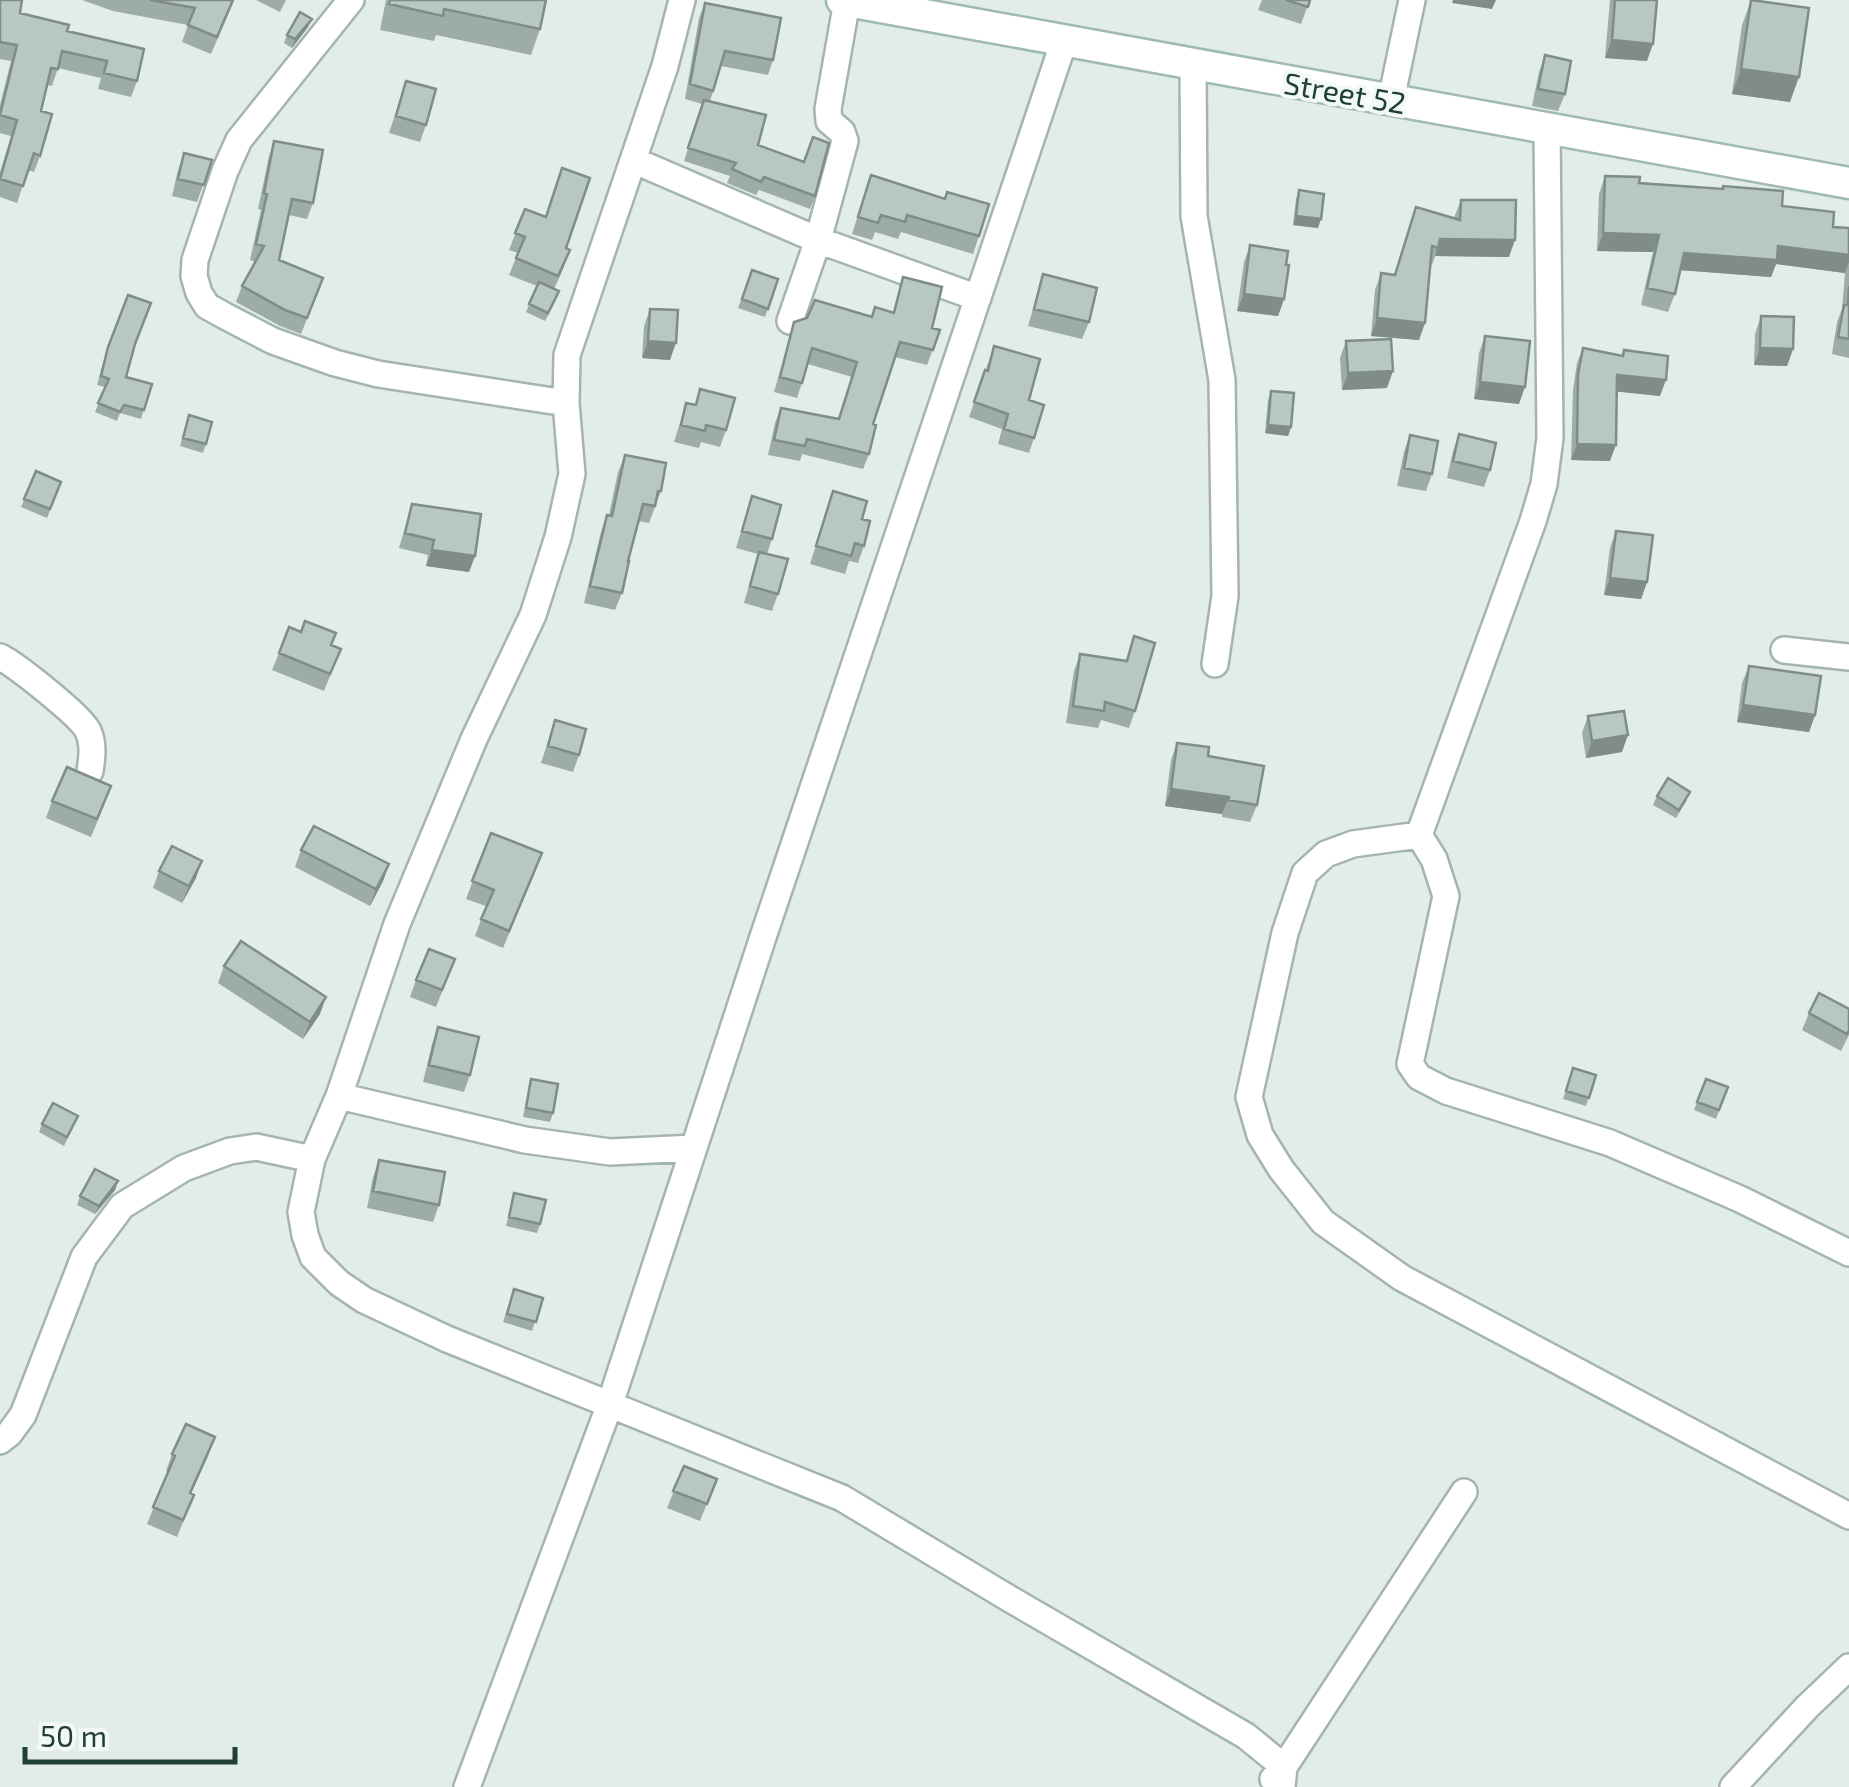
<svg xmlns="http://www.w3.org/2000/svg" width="1849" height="1787" viewBox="0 0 1849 1787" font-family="'Exo 2',sans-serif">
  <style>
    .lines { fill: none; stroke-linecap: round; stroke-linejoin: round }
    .street-casing { stroke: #a4b5af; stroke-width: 30 }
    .secondary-casing { stroke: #9fbab0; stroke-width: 35 }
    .street { stroke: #fff; stroke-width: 25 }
    .secondary { stroke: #fff; stroke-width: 30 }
    .wall { fill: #9daca6 }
    .shaded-wall { fill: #808c87 }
    .building { fill: #b7c8c1; stroke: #808c87; stroke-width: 2.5 }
    .labels { text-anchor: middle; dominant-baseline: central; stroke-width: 8; stroke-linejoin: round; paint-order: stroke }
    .street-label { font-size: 30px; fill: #203f37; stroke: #f3f9f6 }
  </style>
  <rect width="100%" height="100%" fill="#e2ede8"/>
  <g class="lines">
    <g class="street-casing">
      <path id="street" d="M351 0 239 140 225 171 195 260 194 276 199 293 207 306 225 316 273 341 335 363 378 374 566 403
        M682 0 665 66 567 355 566 403 572 474 558 537 533 615 474 739 397 924 339 1096 312 1159 301 1212 305 1235 313 1257 339 1283 364 1300 447 1339 842 1498 1010 1599 1246 1736 1284 1767 1282 1787
        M1193 64 1194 216 1222 380 1225 596 1215 664
        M1391 100 1412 0
        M633 160 818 240 978 298
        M790 321 818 240 845 141 842 132 829 121 828 109 847 1
        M1784 650 1849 657
        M0 657C16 665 81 716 88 731 94 744 92 758 90 771
        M1419 835 1533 521 1544 484 1550 438 1547 129
        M339 1096 525 1140 610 1152 694 1148
        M1849 1253 1740 1199 1610 1143 1446 1091 1419 1077 1410 1064 1446 896 1434 859 1419 835 1353 844 1326 854 1305 873 1285 933 1249 1097 1260 1135 1281 1169 1323 1222 1402 1278 1849 1516
        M0 1441 9 1434 23 1415 84 1257 122 1206 184 1168 230 1151 256 1147 312 1159
        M1273 1779 1284 1767 1464 1492
        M467 1787 610 1404 763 937 1064 41
        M1733 1787 1807 1707 1849 1667"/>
    </g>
    <g class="secondary-casing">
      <path id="secondary" d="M842 0 1849 183"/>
    </g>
    <use href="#street" class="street"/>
    <use href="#secondary" class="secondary"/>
  </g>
  <path class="wall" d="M0 0 20 13 67 31 137 81 131 97 98 89 101 78 58 68 52 86 47 85 41 111 40 156 34 172 28 170 17 203 0 197V172L11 136 0 133V105L11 61 0 59Z
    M82 0H234L211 54 182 42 188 25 113 11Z
    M256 0H286L280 12Z
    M386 0H546L540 29 531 55 436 35 434 41 380 30Z
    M1262 0H1310L1301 24 1258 10Z
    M1610 0H1657L1647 61 1605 58Z
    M1751 0 1790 102 1732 94 1742 25Z
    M705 3 773 60 768 75 721 66 710 101 815 196 810 209 759 190 756 195 727 183 730 176 684 161 702 104 685 99 699 18Z
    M308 27 292 48 284 43 287 35Z
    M1545 55 1565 94 1558 111 1532 106 1539 72Z
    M406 81 426 125 420 142 389 133Z
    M274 141 313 203 307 219 289 215 279 260 323 278 301 334 280 326 236 302 242 286 256 262 250 260 261 210 258 209 269 156Z
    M184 153 212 160 197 202 172 196 178 170Z
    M871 175 979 236 973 254 901 232 898 239 875 232 872 240 852 234Z
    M1605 176 1639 183 1782 206 1833 227 1849 228V358L1832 354 1837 322 1842 309 1845 273 1776 264 1771 277 1680 270 1675 294 1668 312 1641 305 1653 252 1597 251 1599 194Z
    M1299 190 1318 228 1293 225 1296 199Z
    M1461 200 1509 257 1435 256 1432 265H1430L1419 340 1371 336 1375 290 1381 273 1394 275 1416 207 1454 218Z
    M525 209 566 248 564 267 554 289 556 300 545 321 526 312 537 286 509 275 518 253 509 250Z
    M1250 245 1286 265 1284 299 1278 316 1237 311 1244 262Z
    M752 270 778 279 765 317 738 308Z
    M1043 274 1089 322 1082 339 1028 326Z
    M903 277 932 328 940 330 927 365 895 357 873 424 869 454 863 469 802 454 800 461 768 455 775 423 781 408 838 419 852 377 808 364 797 398 774 392 794 322 871 317 893 312Z
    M128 295 134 346 126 377 152 384 141 419 120 413 117 421 95 412 105 387 97 385 105 356Z
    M650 309 670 360 642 358 644 326Z
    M1761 316 1793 349 1787 366 1754 365 1755 334Z
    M1485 336 1519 404 1474 399 1479 353Z
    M1346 341 1387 388 1342 390 1340 358Z
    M994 346 1029 400 1034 438 1029 453 998 444 1002 429 969 417Z
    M1583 348 1622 355 1624 350 1660 396 1617 391 1610 461 1571 460 1573 390 1577 363Z
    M700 389 726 430 720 447 701 442 699 448 674 442 686 403 695 405Z
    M1271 391 1291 427 1288 436 1265 433 1268 400Z
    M189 415 206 444 203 453 180 446Z
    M1459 434 1490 470 1484 487 1447 478 1453 451Z
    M1410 435 1432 474 1426 491 1397 486 1404 452Z
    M625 455 661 491 649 523 638 521 628 561 622 593 615 610 584 603 601 532 607 515H609L618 472Z
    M36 471 61 482 47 518 21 507Z
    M833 491 862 519 864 546 858 563 849 561 845 574 810 564Z
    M752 496 772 539 767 554 778 594 772 611 744 603 758 554 736 548Z
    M412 504 475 556 469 572 426 566 428 555 399 548Z
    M1616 531 1647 582 1641 599 1604 595 1610 548Z
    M1134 636 1135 711 1129 728 1101 720 1098 728 1066 723 1074 671 1080 654 1126 661Z
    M341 649 324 691 272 670 279 653Z
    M1749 666 1815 715 1809 732 1737 722 1742 683Z
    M1588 716 1622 752 1586 758 1582 733Z
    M555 720 579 755 573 772 541 763Z
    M1177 743 1208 756 1257 805 1250 822 1222 817V814L1165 806 1171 760Z
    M1657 796 1687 800 1676 818 1653 805Z
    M52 801 105 803 91 837 46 818Z
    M491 833 536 870 503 948 475 936 486 906 466 899Z
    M301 850 389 864 383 881 370 906 295 867Z
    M159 871 196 878 182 903 153 888Z
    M455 959 436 1007 410 997 416 980Z
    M224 966 320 1014 303 1039 218 983Z
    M1849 1009V1035L1841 1051 1802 1030 1809 1013Z
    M438 1027 470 1075 464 1092 423 1082 432 1044Z
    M1573 1068 1596 1075 1586 1106 1563 1099Z
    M531 1079 553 1113 550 1122 523 1117Z
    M1706 1079 1728 1087 1716 1119 1694 1110Z
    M78 1116 64 1146 39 1132 42 1124Z
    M379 1160 439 1205 433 1222 367 1208 373 1177Z
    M118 1181 115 1190 95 1214 77 1205 80 1196Z
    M514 1193 540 1224 537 1233 506 1226Z
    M514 1289 543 1298 532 1331 503 1322Z
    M172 1454H209L191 1494 194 1495 177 1537 147 1524 168 1472 166 1471Z
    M684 1466 717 1479 700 1521 667 1508Z"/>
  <path class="shaded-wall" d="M1453 0H1496L1492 9 1452 3Z
    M312 19 308 27 292 48 295 39Z
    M1612 40 1653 44 1647 61 1605 58Z
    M1741 69 1799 77 1790 102 1732 94Z
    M1296 216 1321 219 1318 228 1293 225Z
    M1603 233 1659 235 1653 252 1597 251Z
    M1440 239 1515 240 1509 257 1435 256Z
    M1778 246 1849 255V262L1845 273 1776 264 1771 277 1678 270 1684 253Z
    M1244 294 1284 299 1278 316 1237 311Z
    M1377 318 1425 323 1419 340 1371 336Z
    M648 341 676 343 670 360 642 358Z
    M1760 348 1793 349 1787 366 1754 365Z
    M1393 371 1387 388 1342 390 1348 373Z
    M1617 375 1666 380 1660 396 1611 391Z
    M1480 382 1525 387 1519 404 1474 399Z
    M1268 425 1291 427 1288 436 1265 433Z
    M1577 444 1616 445 1610 461 1571 460Z
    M432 550 475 556 469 572 426 566Z
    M1610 578 1647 582 1641 599 1604 595Z
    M1743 705 1815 715 1809 732 1737 722Z
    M1628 735 1622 752 1586 758 1592 741Z
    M1171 789 1229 797 1222 814 1165 806Z
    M202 861 196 878 182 903 189 886Z
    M389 864 383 881 370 906 376 889Z
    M326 997 320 1014 303 1039 310 1022Z
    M118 1181 115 1190 95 1214 99 1206Z"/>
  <path class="building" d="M0 0H22L20 13 69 25 67 31 144 49 137 81 104 73 107 61 62 51 58 69 51 68 41 111 52 114 40 156 34 153 23 186 0 179 17 120 0 115 17 45 0 42Z
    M150 0H233L217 37 188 25 195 8Z
    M390 0H546L540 29 444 9 443 16 389 4Z
    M1286 0H1310L1308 7Z
    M1615 0H1657L1653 44 1612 40Z
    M1751 0 1809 8 1799 77 1741 69Z
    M705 3 781 18 773 60 725 51 713 91 690 84Z
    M300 12 312 19 295 39 287 35Z
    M1545 55 1571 61 1565 94 1538 89Z
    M406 81 436 89 426 125 396 116Z
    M704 100 766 115 758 145 804 162 813 137 829 143 815 196 764 177 761 182 732 169 736 163 688 148Z
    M274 141 323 150 313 203 292 199 279 260 323 278 307 318 285 310 242 286 264 246 256 244 267 194 264 193Z
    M184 153 212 160 204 185 178 179Z
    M562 168 590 178 566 248 570 250 558 276 516 258 525 237 515 233 525 209 546 217Z
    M871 175 945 199 947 192 989 204 979 236 907 215 905 222 881 215 878 223 858 217Z
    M1605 176 1640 177 1639 183 1723 189V186L1783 191 1782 206 1834 212 1833 227 1849 228V255L1778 246 1777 260 1684 253 1675 294 1647 288 1659 235 1603 233Z
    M1299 190 1324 194 1321 219 1296 216Z
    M1461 200H1516L1515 240 1440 239 1438 248 1432 246 1425 323 1377 318 1381 273 1395 275 1416 207 1460 220Z
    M1250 245 1288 251 1286 265H1289L1284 299 1244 294Z
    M752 270 778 279 768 309 742 299Z
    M1043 274 1097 288 1089 322 1034 309Z
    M903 277 942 287 932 328 940 330 933 350 900 342 873 424 876 425 869 454 807 439 805 446 774 440 781 408 839 419 857 362 812 348 802 383 780 377 794 322 807 318 815 300 872 317 875 307 894 313Z
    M539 282 559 291 548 313 529 304Z
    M1849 286V339L1838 337 1844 305H1848Z
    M128 295 151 303 135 344 126 377 152 384 144 410 124 405 120 412 98 403 109 379 101 376 108 347Z
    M650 309 678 310 676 343 648 341Z
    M1761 316 1794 317 1793 349 1760 348Z
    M1485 336 1530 341 1525 387 1480 382Z
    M1391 339 1393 371 1348 373 1346 341Z
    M994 346 1040 359 1029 400 1044 405 1034 438 1004 429 1008 414 974 402 985 370 988 371Z
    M1583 348 1623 356 1624 350 1668 356 1666 380 1617 375 1616 445 1577 444 1578 374Z
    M700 389 735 398 726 430 706 425 705 431 681 425 686 403 696 405Z
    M1271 391 1294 393 1291 427 1268 425Z
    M189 415 212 422 206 444 183 438Z
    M1459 434 1496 443 1490 470 1453 461Z
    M1410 435 1438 441 1432 474 1404 468Z
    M625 455 666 463 661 491H658L655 506 643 504 628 561H629L622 593 590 586 607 515 612 516Z
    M36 471 61 482 50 509 24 499Z
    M833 491 867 501 862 519 870 521 864 546 855 543 851 556 816 546Z
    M752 496 781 505 772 539 742 531Z
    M412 504 481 514 475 556 432 550 434 540 405 533Z
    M1616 531 1653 535 1647 582 1610 578Z
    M759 552 788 559 778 594 750 586Z
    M305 621 336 633 331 645 341 649 330 674 279 653 289 627 301 632Z
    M1134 636 1155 643 1135 711 1105 702 1104 711 1073 706 1080 654 1127 661Z
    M1749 666 1821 676 1815 715 1743 705Z
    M1624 711 1628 735 1592 741 1588 716Z
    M555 720 586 729 579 755 548 746Z
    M1177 743 1209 747 1208 756 1264 766 1257 805 1228 800 1229 797 1171 789Z
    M67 767 111 786 97 819 52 801Z
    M1668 778 1690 792 1679 810 1657 796Z
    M314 826 389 864 376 889 301 850Z
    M491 833 542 853 509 931 481 919 494 890 472 881Z
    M172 846 202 861 189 886 159 871Z
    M241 941 326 997 310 1022 224 966Z
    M429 949 455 959 442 990 416 980Z
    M1819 993 1849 1009V1030L1847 1034 1809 1013Z
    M438 1027 479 1037 470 1075 429 1065Z
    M1573 1068 1596 1075 1589 1098 1566 1091Z
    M531 1079 558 1084 553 1113 526 1108Z
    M1706 1079 1728 1087 1719 1110 1697 1102Z
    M53 1103 78 1116 67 1137 42 1124Z
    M379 1160 445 1172 439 1205 373 1191Z
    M95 1169 118 1181 99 1206 80 1196Z
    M514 1193 546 1200 540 1224 509 1217Z
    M514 1289 543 1298 536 1322 507 1314Z
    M186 1424 215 1437 190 1493 194 1495 183 1520 153 1507 175 1456 172 1454Z
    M684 1466 717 1479 707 1504 673 1491Z"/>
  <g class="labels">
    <g class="street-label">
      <text transform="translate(1345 92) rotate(10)">Street 52</text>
    </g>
  </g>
  <path d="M25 1747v15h210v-15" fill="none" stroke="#203f37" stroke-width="5"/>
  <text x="40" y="1747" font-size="30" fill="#203f37" stroke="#f3f9f6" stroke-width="8" paint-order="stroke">50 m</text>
</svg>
